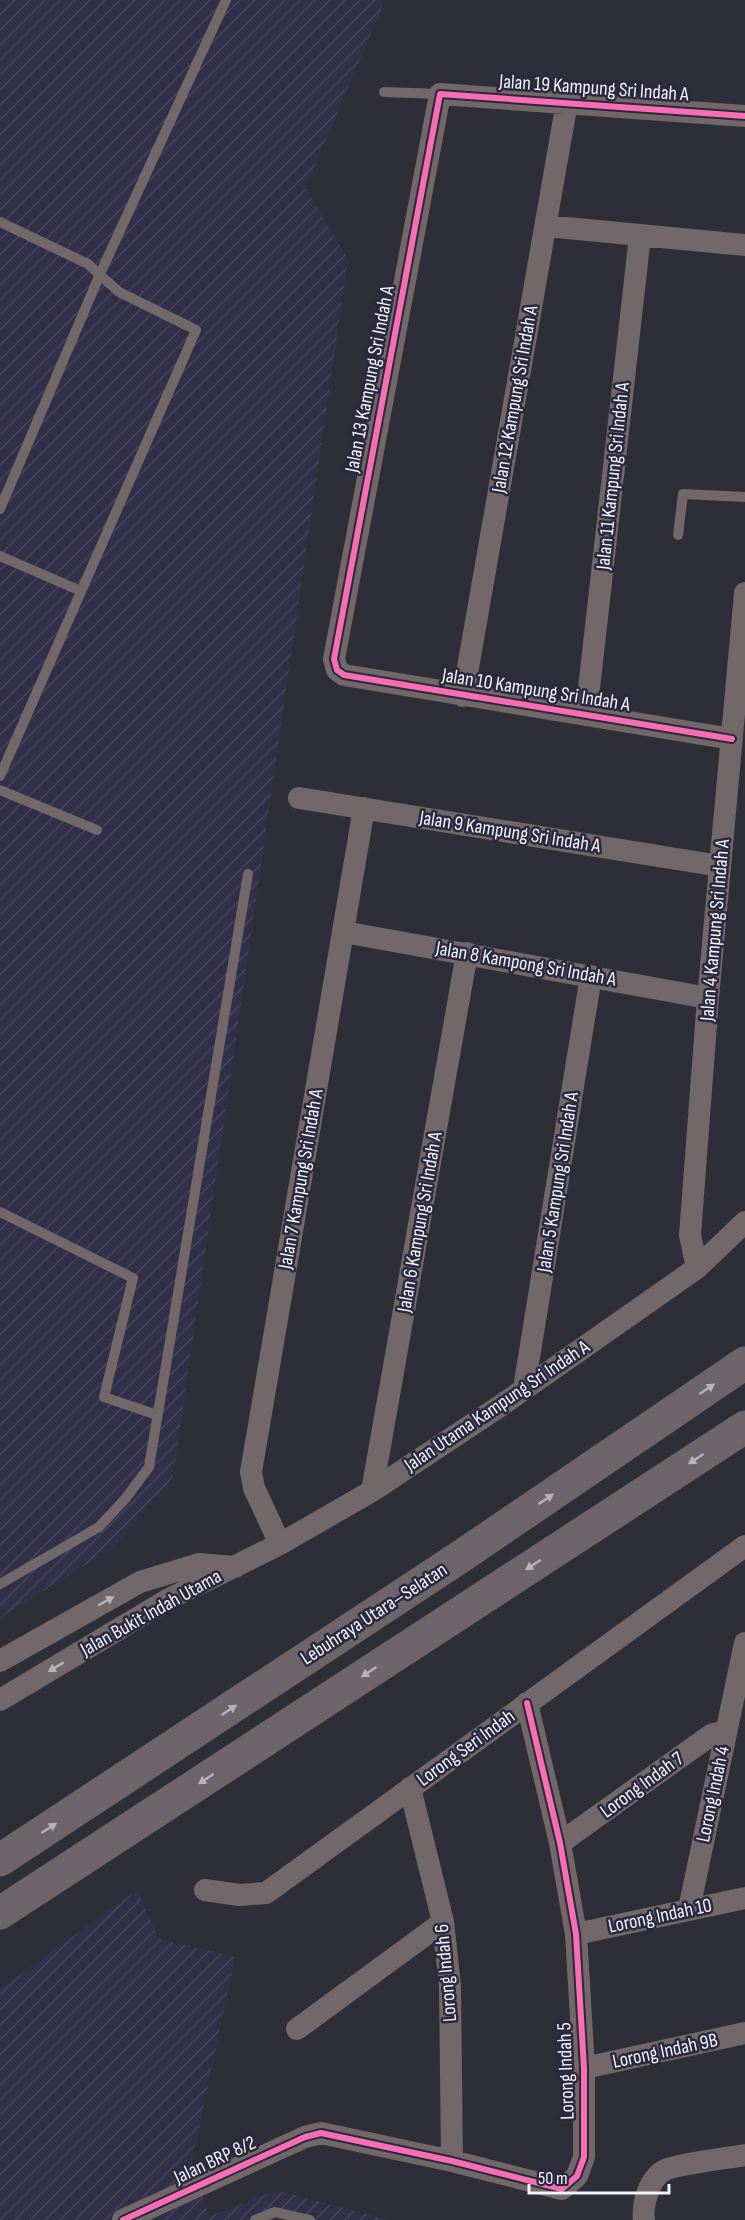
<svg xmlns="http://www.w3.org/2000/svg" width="745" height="2220" viewBox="0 0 745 2220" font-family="'Sofia Sans Condensed',sans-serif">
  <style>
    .industrial { fill: url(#industrial-furrows) }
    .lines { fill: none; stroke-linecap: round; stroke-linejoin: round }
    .service { stroke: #726769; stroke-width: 10 }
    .minor { stroke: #726769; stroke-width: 22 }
    .motorway { stroke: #6e656b; stroke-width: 33 }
    .cycleway-casing { stroke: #2a293d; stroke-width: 10 }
    .cycleway { stroke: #f96db3; stroke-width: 6 }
    .oneway { fill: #b7b3bb }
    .oneway2 { fill: #b8b3ba }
    .labels { text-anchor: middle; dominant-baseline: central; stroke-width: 5; stroke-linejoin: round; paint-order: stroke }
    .street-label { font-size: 20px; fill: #f2f2fd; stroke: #2a293d }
  </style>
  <defs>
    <pattern id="industrial-furrows" width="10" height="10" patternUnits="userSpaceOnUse" patternTransform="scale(1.5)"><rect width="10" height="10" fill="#313048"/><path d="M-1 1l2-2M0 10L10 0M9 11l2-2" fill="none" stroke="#45445a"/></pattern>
  </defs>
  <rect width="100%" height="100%" fill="#2e2e39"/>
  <path class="industrial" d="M0 0H385L306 188 348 259 173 1477 114 1547 0 1618Z
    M137 1890 159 1939 235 1957 192 2161 209 2217 276 2190 389 2220H0V1989Z"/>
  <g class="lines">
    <path class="service" d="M384 92 440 94
      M0 222 88 264 119 292 196 330 0 776
      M0 509 100 274 226 0
      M678 535 683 494 745 497
      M0 556 81 591
      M0 790 97 830
      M0 1212 133 1278 104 1397 157 1415
      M0 1584 99 1527 125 1499 149 1467 248 874
      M255 2220 275 2212 310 2220"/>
    <path class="minor" d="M546 226 745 245
      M463 696 567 102
      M586 715 640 236
      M732 739 344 675 337 670 334 659 440 94 745 116
      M299 798 720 866
      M344 932 708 998
      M697 1268 690 1235 708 998 745 593
      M524 1388 591 976
      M372 1491 467 953
      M280 1544 254 1488 251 1472 364 808
      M0 1661 140 1582 199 1564 235 1567
      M0 1700 169 1599 280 1544 372 1491 503 1404 697 1268 745 1222
      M410 1788 443 1922 450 1986 452 2161
      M560 1843 711 1735 726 1731
      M205 1890 239 1895 266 1893 745 1546
      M689 1909 745 1643
      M576 1934 745 1898
      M297 2029 443 1922
      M584 2068 745 2033
      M123 2220 305 2137 321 2133 452 2161 562 2189 577 2176 584 2157V2068L576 1934 560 1843 527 1703
      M644 2220C642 2204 649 2178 665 2170 677 2164 729 2158 745 2155"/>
    <path class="motorway" d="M0 1860 463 1555 745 1363
      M0 1913 745 1427"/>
    <g class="cycleway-casing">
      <path id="cycleway" d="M732 739 344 675 337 670 334 659 440 94 745 116
        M123 2220 305 2137 321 2133 452 2161 562 2189 577 2176 584 2157V2068L576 1934 560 1843 527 1703"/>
    </g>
    <use href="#cycleway" class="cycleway"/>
  </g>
  <defs><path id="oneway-solid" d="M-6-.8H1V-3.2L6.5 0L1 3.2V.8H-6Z" transform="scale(1.5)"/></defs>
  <g class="oneway">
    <use href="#oneway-solid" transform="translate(707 1389) rotate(-34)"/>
    <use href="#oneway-solid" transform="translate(696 1459) rotate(147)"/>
    <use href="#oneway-solid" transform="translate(546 1499) rotate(-34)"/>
    <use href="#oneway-solid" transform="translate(533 1565) rotate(147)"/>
    <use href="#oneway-solid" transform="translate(369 1672) rotate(147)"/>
    <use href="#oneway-solid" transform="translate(229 1710) rotate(-33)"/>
    <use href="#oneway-solid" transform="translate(206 1779) rotate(147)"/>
    <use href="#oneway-solid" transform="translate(49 1828) rotate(-33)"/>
  </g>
  <g class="oneway2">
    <use href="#oneway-solid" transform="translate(106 1601) rotate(-30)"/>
    <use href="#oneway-solid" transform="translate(56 1667) rotate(149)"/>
  </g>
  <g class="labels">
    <g class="street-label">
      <text transform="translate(594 88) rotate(4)">Jalan 19 Kampung Sri Indah A</text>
      <text transform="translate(370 379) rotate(-79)">Jalan 13 Kampung Sri Indah A</text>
      <text transform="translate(515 399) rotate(-80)">Jalan 12 Kampung Sri Indah A</text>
      <text transform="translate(613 476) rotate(-84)">Jalan 11 Kampung Sri Indah A</text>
      <text transform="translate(536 690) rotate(9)">Jalan 10 Kampung Sri Indah A</text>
      <text transform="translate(510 832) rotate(9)">Jalan 9 Kampung Sri Indah A</text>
      <text transform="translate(715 930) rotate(-85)">Jalan 4 Kampung Sri Indah A</text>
      <text transform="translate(526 964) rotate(10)">Jalan 8 Kampong Sri Indah A</text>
      <text transform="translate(301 1179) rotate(-80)">Jalan 7 Kampung Sri Indah A</text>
      <text transform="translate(558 1182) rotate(-81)">Jalan 5 Kampung Sri Indah A</text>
      <text transform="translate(420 1222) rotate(-80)">Jalan 6 Kampung Sri Indah A</text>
      <text transform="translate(497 1406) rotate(-34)">Jalan Utama Kampung Sri Indah A</text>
      <text transform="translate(151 1613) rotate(-29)">Jalan Bukit Indah Utama</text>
      <text transform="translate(374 1614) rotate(-33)">Lebuhraya Utara–Selatan</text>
      <text transform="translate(466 1748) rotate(-36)">Lorong Seri Indah</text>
      <text transform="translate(642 1785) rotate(-36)">Lorong Indah 7</text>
      <text transform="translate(713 1794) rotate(-78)">Lorong Indah 4</text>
      <text transform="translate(660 1916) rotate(-12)">Lorong Indah 10</text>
      <text transform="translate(446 1973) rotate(-95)">Lorong Indah 6</text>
      <text transform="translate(665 2051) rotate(-12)">Lorong Indah 9B</text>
      <text transform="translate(566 2071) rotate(-92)">Lorong Indah 5</text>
      <text transform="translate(215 2160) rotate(-25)">Jalan BRP 8/2</text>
    </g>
  </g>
  <path d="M529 2184v9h140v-9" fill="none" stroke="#f2f2fd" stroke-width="3"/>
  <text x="538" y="2184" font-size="18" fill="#f2f2fd" stroke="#2a293d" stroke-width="4.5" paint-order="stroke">50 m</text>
</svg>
